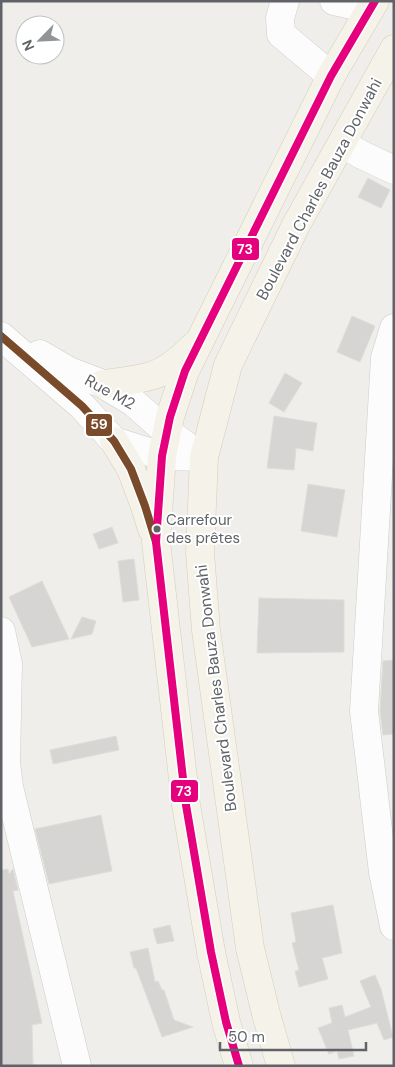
<svg xmlns="http://www.w3.org/2000/svg" width="395" height="1067" viewBox="0 0 395 1067" font-family="'DM Sans',sans-serif">
  <style>
    .building { fill: #d6d5d3; stroke: #deddd9 }
    .lines { fill: none; stroke-linecap: round; stroke-linejoin: round }
    .minor-casing { stroke: #cbcccc; stroke-width: 29 }
    .major-casing { stroke: #d7ceb8; stroke-width: 29 }
    .minor { stroke: #fdfcfc; stroke-width: 28 }
    .major { stroke: #f4f2e9; stroke-width: 28 }
    .bus-1-casing { stroke: #fff; stroke-width: 11 }
    .bus-2-casing { stroke: #fff; stroke-width: 11 }
    .bus-1 { stroke: #7a4b2a; stroke-width: 8 }
    .bus-2 { stroke: #e5007d; stroke-width: 8 }
    .bus-dot { fill: #5f6368; stroke: #fff; stroke-width: 2 }
    .labels { text-anchor: middle; dominant-baseline: central; stroke-width: 4; stroke-linejoin: round; paint-order: stroke }
    .bus-label { font-size: 15px; fill: #5f6368; stroke: #fff; text-anchor: start }
    .street-label { font-size: 16px; fill: #5f6368; stroke: #fff }
    .line-badge { stroke: #fff; stroke-width: 2 }
    .badge-label { font-size: 14px; text-anchor: middle; font-weight: bold; fill: #fff }
  </style>
  <rect width="100%" height="100%" fill="#efeeea"/>
  <path class="building" d="M368 178 390 190 381 208 358 197Z
    M352 316 375 326 360 362 337 352Z
    M285 373 302 383 284 412 269 403Z
    M274 416 317 423 313 451 296 448 294 470 267 468Z
    M308 484 345 490 337 537 301 531Z
    M112 527 118 543 99 549 93 534Z
    M134 559 139 600 123 602 118 561Z
    M42 581 69 639 32 647 9 597Z
    M259 598 344 600V652L257 653Z
    M82 617 96 621 92 634 71 639Z
    M394 660V734L383 735 380 711 383 661Z
    M116 736 119 750 53 764 50 750Z
    M101 815 112 871 49 884 35 829Z
    M8 869 9 874 13 869 18 890 13 891 42 1023 32 1025 33 1066H1V870Z
    M333 905 342 953 322 958 328 979 299 987 295 971 299 970 292 943 296 942 291 913Z
    M170 925 174 941 157 944 153 929Z
    M148 948 155 982 158 981 162 990H164L174 1020 193 1027 162 1037 136 968H134L130 952Z
    M375 975 381 989 393 1037 384 1040 377 1023 348 1030 354 1056 339 1059 337 1051 329 1054 318 1028 332 1023 329 1008 342 1005 345 1017 371 1007 360 981Z"/>
  <g class="lines">
    <g class="minor-casing">
      <path id="minor" d="M285 1 280 18 281 34 331 76
        M334 1 370 9
        M342 143 360 154 394 170
        M394 328 385 358 364 711 383 872 394 926
        M1 336 82 406 114 441 162 456 204 457
        M40 354 69 371 103 384 133 402 167 432 184 444
        M1 631 8 664 6 763 9 787 77 1066"/>
    </g>
    <g class="major-casing">
      <path id="major" d="M103 384C120 382 138 380 154 375 168 370 184 356 195 345
        M114 441 131 469 145 506 152 529
        M239 1066 226 1022 211 952 186 805 156 542 162 456 170 417 185 371 331 76 375 1
        M281 1066 266 1014 250 948 206 630 200 553 204 457 228 365 296 225 394 49"/>
    </g>
    <use href="#minor" class="minor"/>
    <use href="#major" class="major"/>
    <g class="bus-1-casing">
      <path id="bus-1" d="M1 336 82 406 114 441 131 469 145 506 156 542"/>
    </g>
    <g class="bus-2-casing">
      <path id="bus-2" d="M239 1066 226 1022 211 952 186 805 156 542 162 456 170 417 185 371 331 76 375 1"/>
    </g>
    <use href="#bus-1" class="bus-1"/>
    <use href="#bus-2" class="bus-2"/>
  </g>
  <circle class="bus-dot" cx="157" cy="529" r="4.5"/>
  <g class="labels">
    <g class="bus-label">
      <text x="166" y="520">Carrefour<tspan x="166" dy="18">des prêtes</tspan></text>
    </g>
    <g class="street-label">
      <text transform="translate(319 189) rotate(-62)">Boulevard Charles Bauza Donwahi</text>
      <text transform="translate(110 392) rotate(29)">Rue M2</text>
      <text transform="translate(216 688) rotate(-97)">Boulevard Charles Bauza Donwahi</text>
    </g>
  </g>
  <g class="line-badge">
    <rect x="231" y="237" width="29" height="24" rx="5" fill="#e5007d"/>
    <rect x="85" y="413" width="28" height="24" rx="5" fill="#7a4b2a"/>
    <rect x="170" y="779" width="29" height="24" rx="5" fill="#e5007d"/>
  </g>
  <g class="badge-label">
    <text x="245" y="254">73</text>
    <text x="99" y="429">59</text>
    <text x="184" y="796">73</text>
  </g>
  <rect width="395" height="1067" fill="none" stroke="#5f6368" stroke-width="5"/>
  <g transform="translate(40 40) rotate(246)"><circle r="24" fill="#ffffff" stroke="#bfc1c3"/>
  <path d="M0-4L9 19L0 12L-9 19Z" fill="#919496"/>
  <text y="-8" font-size="14" font-weight="bold" text-anchor="middle" fill="#5f6368">N</text>
  </g>
  <path d="M220 1042v8h146v-8" fill="none" stroke="#5f6368" stroke-width="2.5"/>
  <text x="228" y="1042" font-size="15" fill="#5f6368" stroke="#ffffff" stroke-width="4" paint-order="stroke">50 m</text>
</svg>
